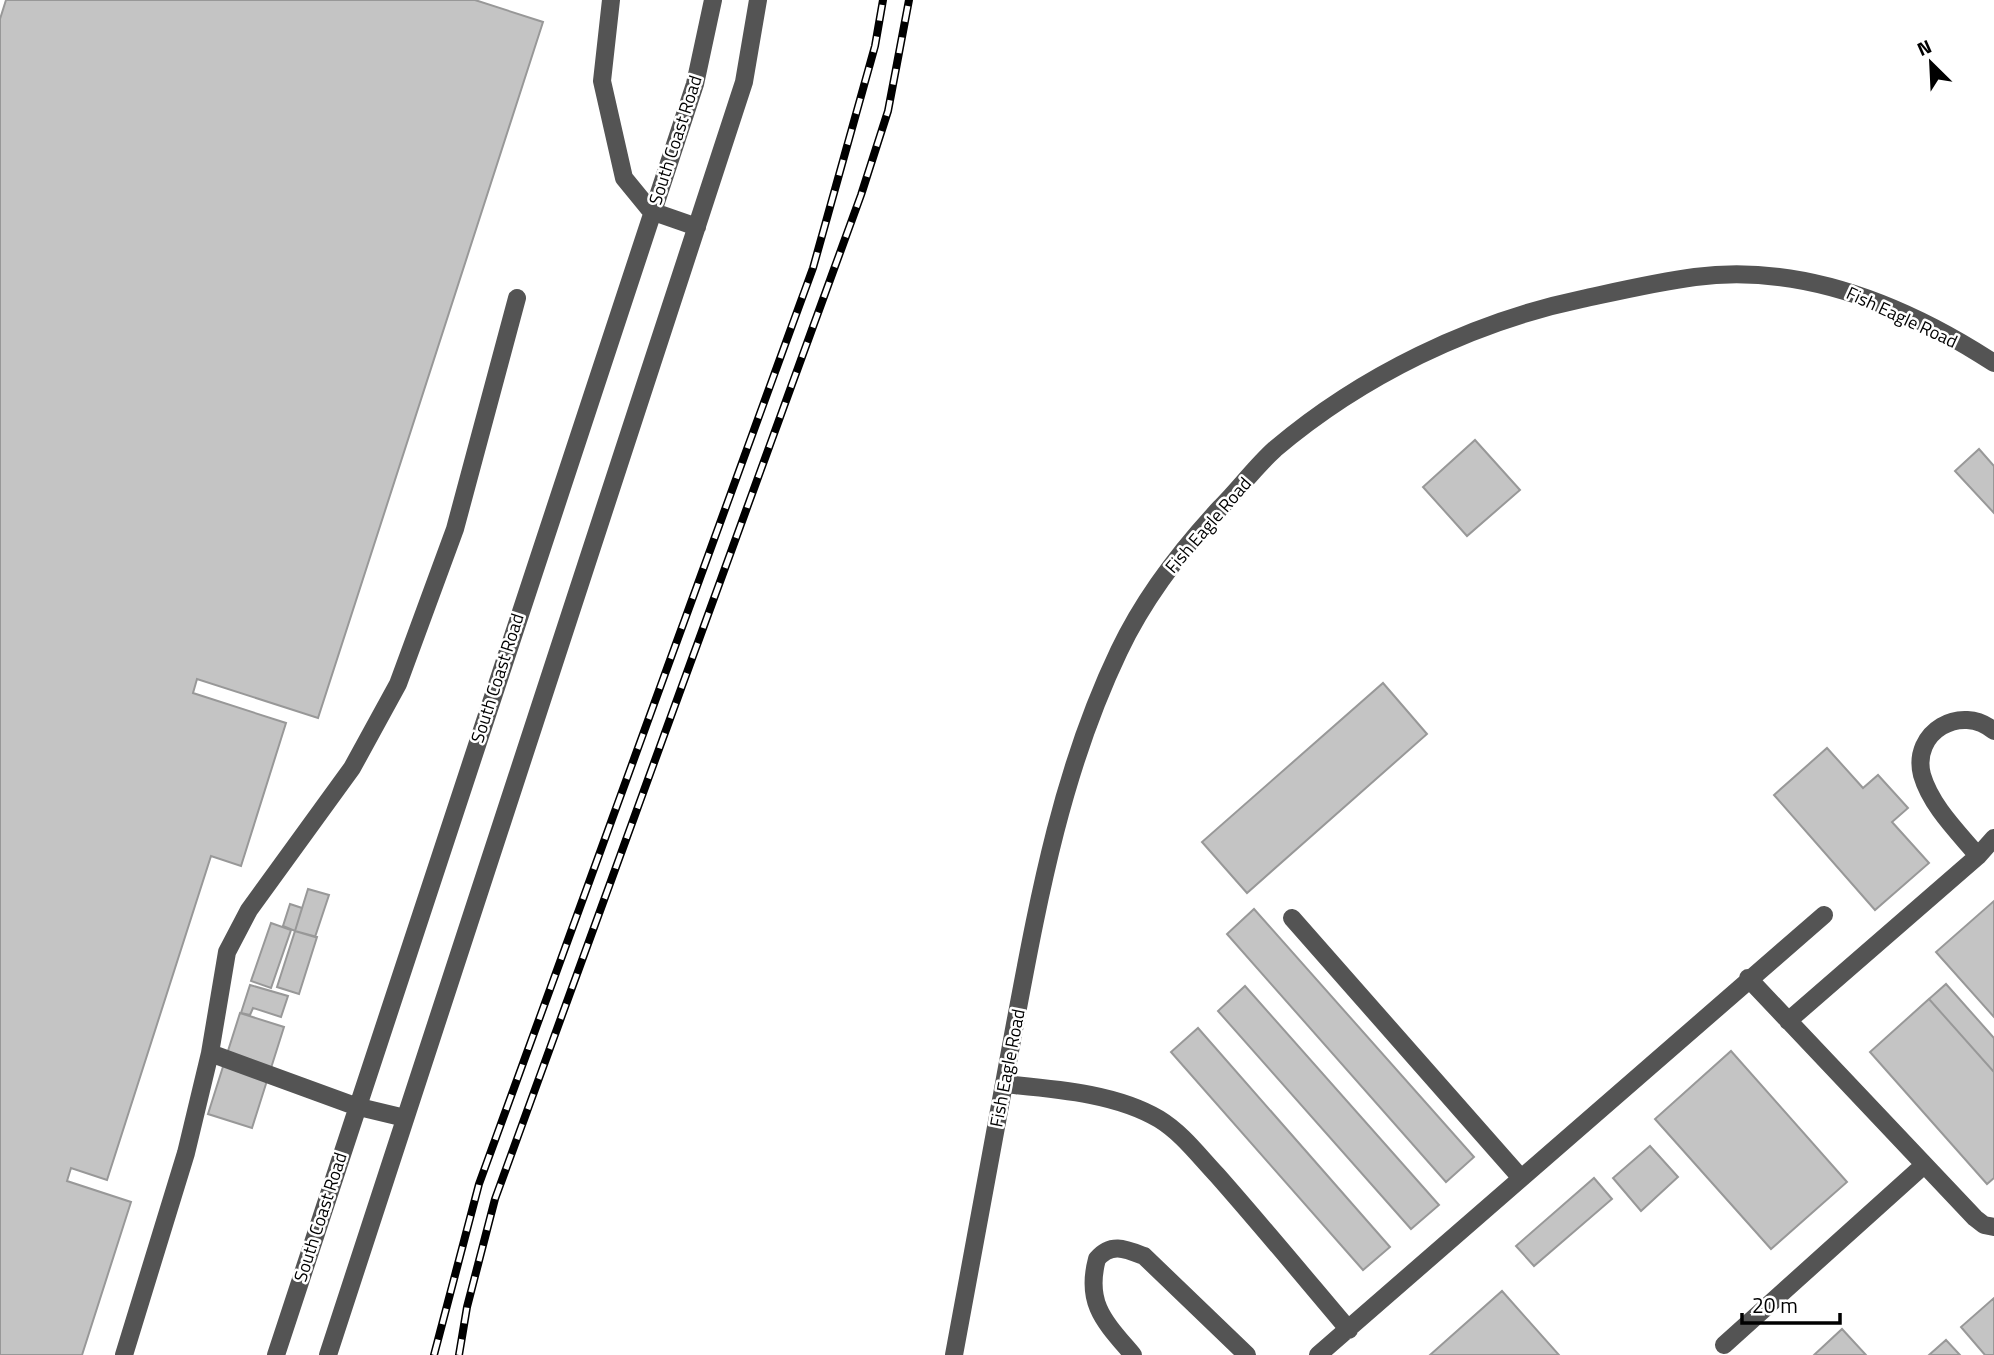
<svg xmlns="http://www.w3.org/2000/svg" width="1994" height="1355" viewBox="0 0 1994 1355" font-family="'Titillium Web',sans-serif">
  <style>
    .building { fill: #c4c4c4; stroke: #989898; stroke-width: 2 }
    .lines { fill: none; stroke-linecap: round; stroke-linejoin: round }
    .minor { stroke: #545454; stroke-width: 18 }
    .rail-casing { stroke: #000; stroke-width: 8 }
    .rail { stroke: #fff; stroke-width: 5; stroke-dasharray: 16; stroke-linecap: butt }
    .labels { text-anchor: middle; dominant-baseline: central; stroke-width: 5; stroke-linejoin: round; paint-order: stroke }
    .street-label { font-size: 18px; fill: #000; stroke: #fff }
  </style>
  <rect width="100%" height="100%" fill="#fff"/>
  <path class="building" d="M6 0H475L543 22 318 718 197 679 193 693 286 723 241 866 211 856 107 1180 71 1168 67 1181 131 1202 82 1355H0V19Z
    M1475 440 1520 490 1467 536 1423 487Z
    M1979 449 1994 466V513L1955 471Z
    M1383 683 1427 734 1247 893 1202 842Z
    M1827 748 1863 788 1878 775 1908 808 1892 822 1929 863 1875 910 1774 795Z
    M308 889 329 895 315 937 295 931Z
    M1994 901V1017L1936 952Z
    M290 904 302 908 295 931 283 926Z
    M1254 909 1474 1157 1446 1182 1227 934Z
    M271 923 291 930 271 988 251 981Z
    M295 931 317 937 299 994 277 987Z
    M1946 984 1994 1038V1072L1929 999Z
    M250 985 288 996 281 1017 253 1008 250 1015 241 1013Z
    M1245 986 1439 1205 1411 1229 1218 1011Z
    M1929 999 1994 1072V1178L1987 1184 1870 1052Z
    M240 1013 284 1027 252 1128 208 1114Z
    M1198 1028 1390 1247 1363 1270 1171 1052Z
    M1731 1051 1847 1182 1771 1249 1655 1119Z
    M1650 1146 1678 1177 1641 1211 1613 1178Z
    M1594 1178 1612 1199 1534 1266 1516 1246Z
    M1502 1291 1559 1355H1430Z
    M1994 1298V1355H1985L1961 1327Z
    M1842 1329 1866 1355H1814Z
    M1946 1340 1960 1355H1929Z"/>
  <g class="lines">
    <path class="minor" d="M611 0 602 81 624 178 651 211 697 227
      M1978 856C1958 832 1931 806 1922 775 1911 732 1961 703 1994 731
      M1292 918 1521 1178
      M1748 978 1975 1218 1984 1225 1994 1227
      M1788 1021 1978 856 1994 838
      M210 1053 227 952 249 910 352 768 398 684 455 529 517 298
      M1004 1084C1054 1089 1115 1093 1159 1119 1182 1133 1199 1156 1217 1175 1262 1226 1305 1278 1349 1330
      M1724 1345 1924 1165
      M124 1355 186 1153 210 1053 355 1106 405 1118
      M276 1355 695 84 713 0
      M328 1355 744 82 758 0
      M954 1355C974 1245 994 1135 1015 1024 1039 896 1062 770 1119 651 1144 598 1181 550 1221 507 1239 489 1256 466 1275 449 1361 376 1472 322 1582 299 1619 291 1657 282 1695 277 1803 263 1905 305 1994 363
      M1133 1355C1105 1322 1085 1304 1097 1259 1111 1242 1126 1249 1144 1256L1247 1355
      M1318 1355 1824 915"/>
    <g class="rail-casing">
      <path id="rail" d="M434 1355 479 1184 813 268 875 46 883 0
        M459 1355 467 1307 495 1199 861 195 888 111 909 0"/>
    </g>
    <use href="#rail" class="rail"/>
  </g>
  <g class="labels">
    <g class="street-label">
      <text transform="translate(675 140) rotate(-72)">South Coast Road</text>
      <text transform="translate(1902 317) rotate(25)">Fish Eagle Road</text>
      <text transform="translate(1208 525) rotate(-49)">Fish Eagle Road</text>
      <text transform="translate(497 678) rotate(-72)">South Coast Road</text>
      <text transform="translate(1007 1068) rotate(-79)">Fish Eagle Road</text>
      <text transform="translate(320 1217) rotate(-72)">South Coast Road</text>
    </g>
  </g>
  <g transform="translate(1931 63) rotate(336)" stroke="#ffffff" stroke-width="5" paint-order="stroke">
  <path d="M0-5L12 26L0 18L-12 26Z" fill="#000000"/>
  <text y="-10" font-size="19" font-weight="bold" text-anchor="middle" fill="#000000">N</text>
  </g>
  <path d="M1742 1313v10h98v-10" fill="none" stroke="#000000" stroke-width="3.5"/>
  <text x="1752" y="1313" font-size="21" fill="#000000" stroke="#ffffff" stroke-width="5" paint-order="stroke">20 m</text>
</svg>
